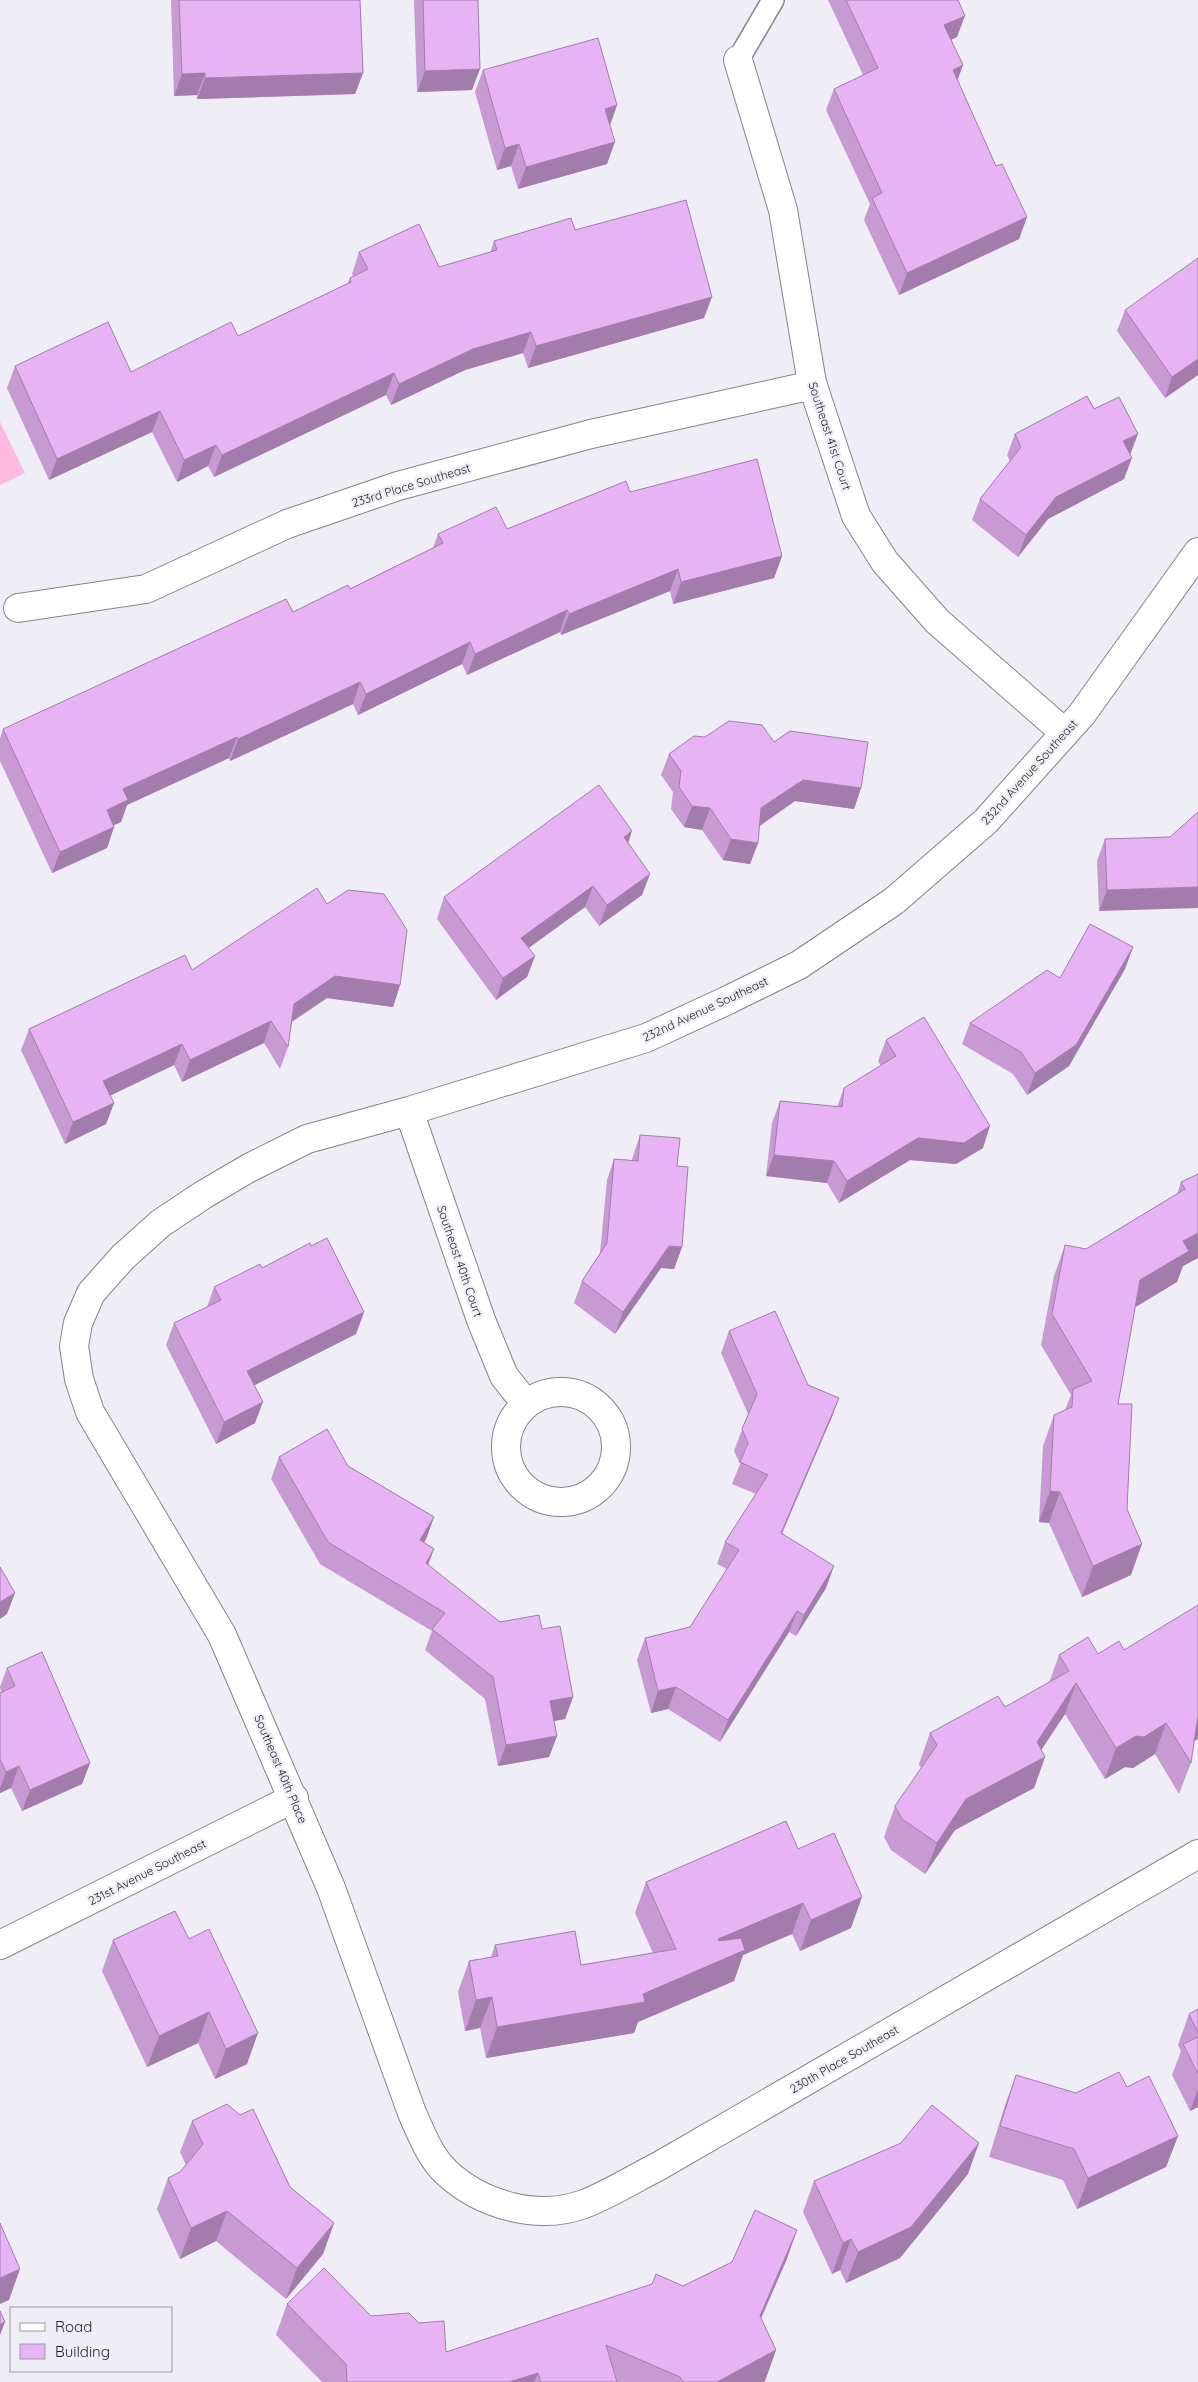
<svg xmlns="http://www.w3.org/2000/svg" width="1198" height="2382" viewBox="0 0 1198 2382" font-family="Quicksand,sans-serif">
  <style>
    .green { fill: #fcbae2 }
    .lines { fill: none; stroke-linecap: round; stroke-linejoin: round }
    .service-casing { stroke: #85848a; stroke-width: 24 }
    .minor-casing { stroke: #85848a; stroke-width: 30 }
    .service { stroke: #fff; stroke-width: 21 }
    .minor { stroke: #fff; stroke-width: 28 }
    .wall { fill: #c79ad3 }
    .shaded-wall { fill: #a27dac }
    .building { fill: #e7b3f5; stroke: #a27dac }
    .labels { text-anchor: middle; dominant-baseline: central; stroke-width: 4.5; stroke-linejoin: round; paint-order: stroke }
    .street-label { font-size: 12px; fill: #201f22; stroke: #efedf5 }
  </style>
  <rect width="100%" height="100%" fill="#efedf5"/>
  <path class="green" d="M0 422 25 473 0 485Z"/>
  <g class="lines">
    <g class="service-casing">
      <path id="service" d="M738 60 773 0"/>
    </g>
    <g class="minor-casing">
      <path id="minor" d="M738 60 783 210 812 383 856 516 885 562 937 621 1065 733
        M1198 552 1082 714 986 821 894 901 799 965 726 1001 646 1038 409 1111 307 1139 249 1168 203 1195 161 1223 123 1257 91 1293 78 1323 74 1346 79 1379 90 1412 222 1635 331 1888 412 2113C421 2133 430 2157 446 2172 481 2205 538 2221 584 2204 610 2194 635 2178 659 2166L1198 1854
        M18 608 146 589 287 524 398 486 591 434 813 385
        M409 1111 481 1320 504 1376 526 1404
        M506 1447a55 55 0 1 1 110 0a55 55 0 1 1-110 0Z
        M0 1945 294 1798"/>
    </g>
    <use href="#service" class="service"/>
    <use href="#minor" class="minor"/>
  </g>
  <path class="wall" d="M171 0H360L363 73 355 94 197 99V95L174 96Z
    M414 0H478L472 90 417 92Z
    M828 0H958L957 37 951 40 963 65 957 80 996 166 1027 217 1019 239 899 295 864 220 870 204 826 110 834 89 863 75Z
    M483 70 617 105 610 126 607 164 518 189 511 166 497 170 475 92Z
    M575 230 704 318 528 368 523 353 465 370 391 405 386 395 214 477 208 466 177 482 152 432 49 480 7 388 15 366 131 372 238 336 347 284 350 278 353 276 352 274 359 252 439 267 490 253 494 241Z
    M1125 310 1198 375 1165 398 1117 331Z
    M1094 409 1130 455 1124 479 1048 519 1018 557 972 520 980 499 1010 461 1007 455 1015 434Z
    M630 492 782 556 774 578 673 604 670 591 561 635 560 632 467 675 462 664 358 715 353 704 230 761 229 758 127 805 121 822 114 825V827L107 848 52 873 0 761V738L3 729 350 589 433 548 438 534 507 529Z
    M705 737 774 742 861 788 854 809 795 801 759 826 758 843 750 864 723 860 702 830 684 827 671 809 673 792 661 775 669 754Z
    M1170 837 1099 911 1097 861 1105 839Z
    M628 843 642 895 599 926 585 907 529 948 535 956 527 977 496 1000 437 919 444 897Z
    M327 904 400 985 393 1007 327 998 292 1022 288 1047 280 1069 264 1043 182 1082 174 1065 110 1095 114 1103 106 1124 65 1144 21 1050 29 1029 192 970Z
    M1133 947 1125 969 1069 1066 1027 1095 1013 1074 962 1044 970 1023Z
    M886 1040 983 1148 956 1164 910 1160 839 1203 827 1183 766 1176 772 1123 780 1101 837 1107 844 1088 881 1066 878 1061Z
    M640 1135 677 1166 682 1247 674 1269 661 1268 615 1334 574 1303 582 1281 600 1253 607 1180 614 1159 632 1160 633 1156Z
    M1198 1174V1258L1183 1266 1177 1282 1135 1307 1118 1404 1131 1575 1082 1597 1049 1523 1039 1522 1043 1446 1054 1415 1065 1410 1071 1395 1041 1345 1054 1276 1065 1245 1086 1249 1177 1194 1181 1182Z
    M311 1246 364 1312 356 1334 254 1385 255 1423 216 1444 166 1345 174 1323 207 1307 214 1287 262 1268Z
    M729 1331 808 1385 839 1398 831 1419 782 1533 826 1588 796 1636 789 1632 720 1742 668 1709 651 1713 637 1660 645 1638 690 1627 727 1569 717 1564 725 1542 756 1494 732 1484 740 1464 734 1451 748 1414 721 1353Z
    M279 1457 348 1466 434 1517 426 1539 424 1542 434 1549 428 1565 500 1622 542 1629 573 1697 565 1719 554 1721 557 1736 549 1757 498 1766 485 1699 425 1650 432 1631 320 1564 271 1479Z
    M1124 1650 1194 1741 1191 1763 1179 1794 1155 1754 1133 1768 1125 1767 1105 1779 1065 1714 1041 1750 1045 1757 1034 1788 955 1830 925 1874 891 1850 884 1837 895 1806 921 1768 919 1764 930 1733 1005 1707 1049 1683 1059 1655 1098 1654Z
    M7 1668 90 1763 82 1784 22 1811 11 1788 0 1793V1693L1 1692 0 1687Z
    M798 1849 851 1928 800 1951 792 1934 743 1955 734 1981 638 2022 634 2033 486 2058 480 2028 465 2031 458 1992 469 1961 491 1957 495 1945 581 1965 653 1953 635 1913 646 1882Z
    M175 1911 247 2064 215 2079 198 2043 147 2067 102 1971 113 1940Z
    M1198 2009V2107L1190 2111 1172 2075 1181 2051 1178 2045 1189 2014Z
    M1016 2075 1076 2093 1127 2087 1178 2136 1166 2167 1077 2209 1063 2180 989 2157 1005 2105Z
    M192 2121 290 2187 334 2223 323 2254 286 2299 216 2241 180 2259 157 2209 168 2178 180 2172 186 2165 180 2152Z
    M968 2174 900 2258 846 2283 840 2270 832 2274 803 2212 814 2181Z
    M797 2230 786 2261 761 2319 776 2350 765 2381 764 2382H322L276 2335 287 2304 371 2316 446 2352 683 2286Z"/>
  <path class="shaded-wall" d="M965 16 957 37 936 47 944 25Z
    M963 65 955 87 953 70Z
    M480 69 472 90 417 92 425 71Z
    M205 73 197 95 174 96 182 74Z
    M363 73 355 94 197 99 205 78Z
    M617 105 609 127 605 109Z
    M615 142 607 164 518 189 526 167Z
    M519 144 511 166 497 170 505 148Z
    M1027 217 1019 239 899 295 907 273Z
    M712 297 704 318 528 368 536 346Z
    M531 332 523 353 465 370 391 405 399 384 473 349Z
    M1198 359V375L1165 398 1172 377Z
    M394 373 386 395 214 477 222 455Z
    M160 411 152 432 49 480 57 459Z
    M1138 434 1130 455 1123 441Z
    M216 445 208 466 177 482 184 460Z
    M1132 458 1124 479 1048 519 1018 557 1026 535 1056 497Z
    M782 556 774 578 673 604 681 582Z
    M678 569 670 591 561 635 569 614Z
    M567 610 560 632 467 675 475 654Z
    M470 642 462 664 358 715 366 694Z
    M360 682 353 704 230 761 238 739Z
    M237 737 229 758 127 805 121 822 99 832 107 810 123 789Z
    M803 780 861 788 854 809 795 801 754 830 761 808Z
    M692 806 710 808 702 830 684 827Z
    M114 827 107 848 52 873 60 852Z
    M632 831 625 853 624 837Z
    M731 839 758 843 750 864 723 860Z
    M650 874 642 895 599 926 607 905Z
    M593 886 585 907 513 959 521 938Z
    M1198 887V908L1099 911 1107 890Z
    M1133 947 1125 969 1069 1066 1027 1095 1035 1073Z
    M535 956 527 977 496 1000 503 978Z
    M335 976 400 985 393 1007 327 998 286 1025 294 1004Z
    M271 1021 264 1043 182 1082 190 1060Z
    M182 1044 174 1065 95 1103 103 1081Z
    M114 1103 106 1124 65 1144 73 1122Z
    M990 1126 983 1148 956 1164 910 1160 839 1203 847 1181 918 1138Z
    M774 1155 834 1161 827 1183 766 1176Z
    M1198 1233V1258L1183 1266 1177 1282 1129 1311 1140 1280 1183 1241Z
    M669 1246 682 1247 674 1269 661 1268 615 1334 623 1312Z
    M364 1312 356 1334 239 1393 247 1371Z
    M839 1398 831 1419 773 1554 781 1533Z
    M263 1402 255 1423 216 1444 224 1422Z
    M1050 1491 1060 1492 1049 1523 1039 1522Z
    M434 1517 426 1539 412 1562 420 1540Z
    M1142 1544 1131 1575 1082 1597 1093 1566Z
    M434 1549 426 1570V1563Z
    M834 1566 826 1588 796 1636 804 1615Z
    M15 1593 7 1614 0 1619V1602Z
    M797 1611 789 1632 720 1742 728 1720Z
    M1076 1683 1065 1714 1032 1764 1045 1757 1034 1788 955 1830 925 1874 937 1843 966 1799 1037 1742Z
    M676 1687 668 1709 651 1713 658 1691Z
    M573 1697 565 1719 542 1723 550 1701Z
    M1198 1715V1739L1187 1746Z
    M1166 1723 1155 1754 1133 1768 1125 1767 1105 1779 1116 1748 1136 1736Z
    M557 1736 549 1757 498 1766 506 1745Z
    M90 1763 82 1784 22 1811 30 1790Z
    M19 1766 11 1788 0 1793V1788L6 1772Z
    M862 1897 851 1928 800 1951 811 1920Z
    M803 1903 792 1934 743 1955 734 1981 638 2022 634 2033 486 2058 497 2027 643 1994 718 1939Z
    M492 1997 480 2028 465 2031 476 2000Z
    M209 2012 198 2043 147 2067 159 2036Z
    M258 2033 247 2064 215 2079 226 2049Z
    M1198 2089V2107L1190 2111Z
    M1178 2136 1166 2167 1077 2209 1088 2178Z
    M979 2143 968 2174 900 2258 846 2283 858 2252Z
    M227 2211 216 2241 180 2259 191 2228Z
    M334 2223 323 2254 286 2299 297 2268Z
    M797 2230 786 2261 748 2347 760 2316Z
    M851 2239 840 2270 832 2274 843 2243Z
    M20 2269 9 2300 0 2304V2278Z
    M5 2322 0 2335V2324Z
    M776 2350 765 2381 764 2382H717Z
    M538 2373 534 2382H509Z"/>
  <path class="building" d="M179 0H360L363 73 205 78V73L182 74Z
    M423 0H478L480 69 425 71Z
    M846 0H958L965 16 944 25 963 65 953 70 996 166 1002 164 1027 217 907 273 872 198 882 193 834 89 878 68Z
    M598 38 617 105 605 109 615 142 526 167 519 144 505 148 483 70Z
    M686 200 712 297 536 346 531 332 473 349 399 384 394 373 222 455 216 445 184 460 160 411 57 459 15 366 108 322 131 372 231 322 238 336 351 282 350 278 368 269 359 252 419 224 439 267 497 250 494 241 571 218 575 230Z
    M1198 258V359L1172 377 1125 310Z
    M1087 396 1094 409 1119 397 1138 434 1123 441 1132 458 1056 497 1026 535 980 499 1021 447 1015 434Z
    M757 459 782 556 681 582 678 569 569 614 567 610 475 654 470 642 366 694 360 682 238 739 237 737 123 789 128 800 107 810 114 827 60 852 3 729 286 599 293 612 348 585 350 589 443 543 438 534 496 507 507 529 626 481 630 492Z
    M729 721 762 725 774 742 790 731 868 742 861 788 803 780 761 808 758 843 731 839 710 808 692 806 679 787 681 771 669 754 694 736 705 737Z
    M599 785 632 831 624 837 650 874 607 905 593 886 521 938 535 956 503 978 444 897Z
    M1198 812V887L1107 890 1105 839 1170 837Z
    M317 888 327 904 348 890 384 894 407 930 400 985 335 976 294 1004 288 1047 271 1021 190 1060 182 1044 103 1081 114 1103 73 1122 29 1029 185 955 192 970Z
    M1090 924 1133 947 1076 1045 1035 1073 1021 1052 970 1023 1047 970 1060 978Z
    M924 1017 990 1126 964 1143 918 1138 847 1181 834 1161 774 1155 780 1101 842 1107 844 1088 896 1056 886 1040Z
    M640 1135 680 1138 677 1166 688 1167 682 1247 669 1246 623 1312 582 1281 607 1243 614 1159 638 1161Z
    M1198 1174V1233L1183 1241 1189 1251 1140 1280 1118 1404H1132L1127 1509 1142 1544 1093 1566 1060 1492 1050 1491 1054 1415 1072 1407 1073 1389 1092 1381 1052 1314 1065 1245 1086 1249 1185 1189 1181 1182Z
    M327 1238 364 1312 247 1371 263 1402 224 1422 174 1323 221 1300 214 1287 260 1264 262 1268 310 1243 311 1246Z
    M775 1311 808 1385 839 1398 781 1533 834 1566 804 1615 797 1611 728 1720 676 1687 658 1691 645 1638 690 1627 739 1550 725 1542 768 1475 740 1462 748 1443 742 1429 757 1394 729 1331Z
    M327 1429 348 1466 434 1517 420 1540 434 1549 426 1563 500 1622 539 1615 542 1629 560 1626 573 1697 550 1701 557 1736 506 1745 493 1677 432 1629 445 1613 328 1542 279 1457Z
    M0 1567 15 1593 0 1602Z
    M1198 1605V1715L1191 1763 1166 1723 1144 1737 1136 1736 1116 1748 1076 1683 1037 1742 1045 1757 966 1799 937 1843 902 1819 895 1806 937 1745 930 1733 998 1696 1005 1707 1069 1671 1059 1655 1088 1637 1098 1654 1119 1641 1124 1650Z
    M42 1652 90 1763 30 1790 19 1766 6 1772 0 1759V1693L15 1686 7 1668Z
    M786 1821 798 1849 834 1833 862 1897 811 1920 803 1903 718 1939 719 1941 741 1938 745 1950 643 1994 645 2002 497 2027 492 1997 476 2000 469 1961 498 1956 495 1945 575 1931 581 1965 676 1949 646 1882Z
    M175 1911 189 1939 209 1929 258 2033 226 2049 209 2012 159 2036 113 1940Z
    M1198 2009V2033L1189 2014Z
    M1198 2037V2074L1183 2044Z
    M1119 2072 1127 2087 1149 2076 1178 2136 1088 2178 1074 2149 1000 2126 1016 2075 1076 2093Z
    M227 2104 240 2115 253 2109 290 2187 334 2223 297 2268 227 2211 191 2228 168 2178 180 2172 203 2144 192 2121Z
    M932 2105 979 2143 911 2227 858 2252 851 2239 843 2243 814 2181 901 2143Z
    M755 2210 797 2230 760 2316 776 2350 717 2382H683L680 2377 606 2345 617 2382H541L538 2373 509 2382H347L346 2364 287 2304 324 2268 371 2316 409 2313 419 2323 444 2321 446 2352 652 2284 656 2274 683 2286 732 2262Z
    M0 2223 20 2269 0 2278Z
    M0 2311 5 2322 0 2324Z"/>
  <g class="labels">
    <g class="street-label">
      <text transform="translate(830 436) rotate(72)">Southeast 41st Court</text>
      <text transform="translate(411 485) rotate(-17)">233rd Place Southeast</text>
      <text transform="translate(1029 772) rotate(-48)">232nd Avenue Southeast</text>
      <text transform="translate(705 1009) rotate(-25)">232nd Avenue Southeast</text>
      <text transform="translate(460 1261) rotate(71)">Southeast 40th Court</text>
      <text transform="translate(281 1769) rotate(67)">Southeast 40th Place</text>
      <text transform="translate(147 1872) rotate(-27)">231st Avenue Southeast</text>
      <text transform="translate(844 2059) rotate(-30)">230th Place Southeast</text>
    </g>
  </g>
  <rect x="10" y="2307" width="162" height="65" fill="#efedf5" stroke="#9c9ba1"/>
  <rect x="20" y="2323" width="25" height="8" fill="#ffffff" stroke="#9c9ba1"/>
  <text x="55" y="2332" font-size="15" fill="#201f22">Road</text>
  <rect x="20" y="2344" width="25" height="15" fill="#e7b3f5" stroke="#9c9ba1"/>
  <text x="55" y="2357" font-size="15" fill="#201f22">Building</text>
</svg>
